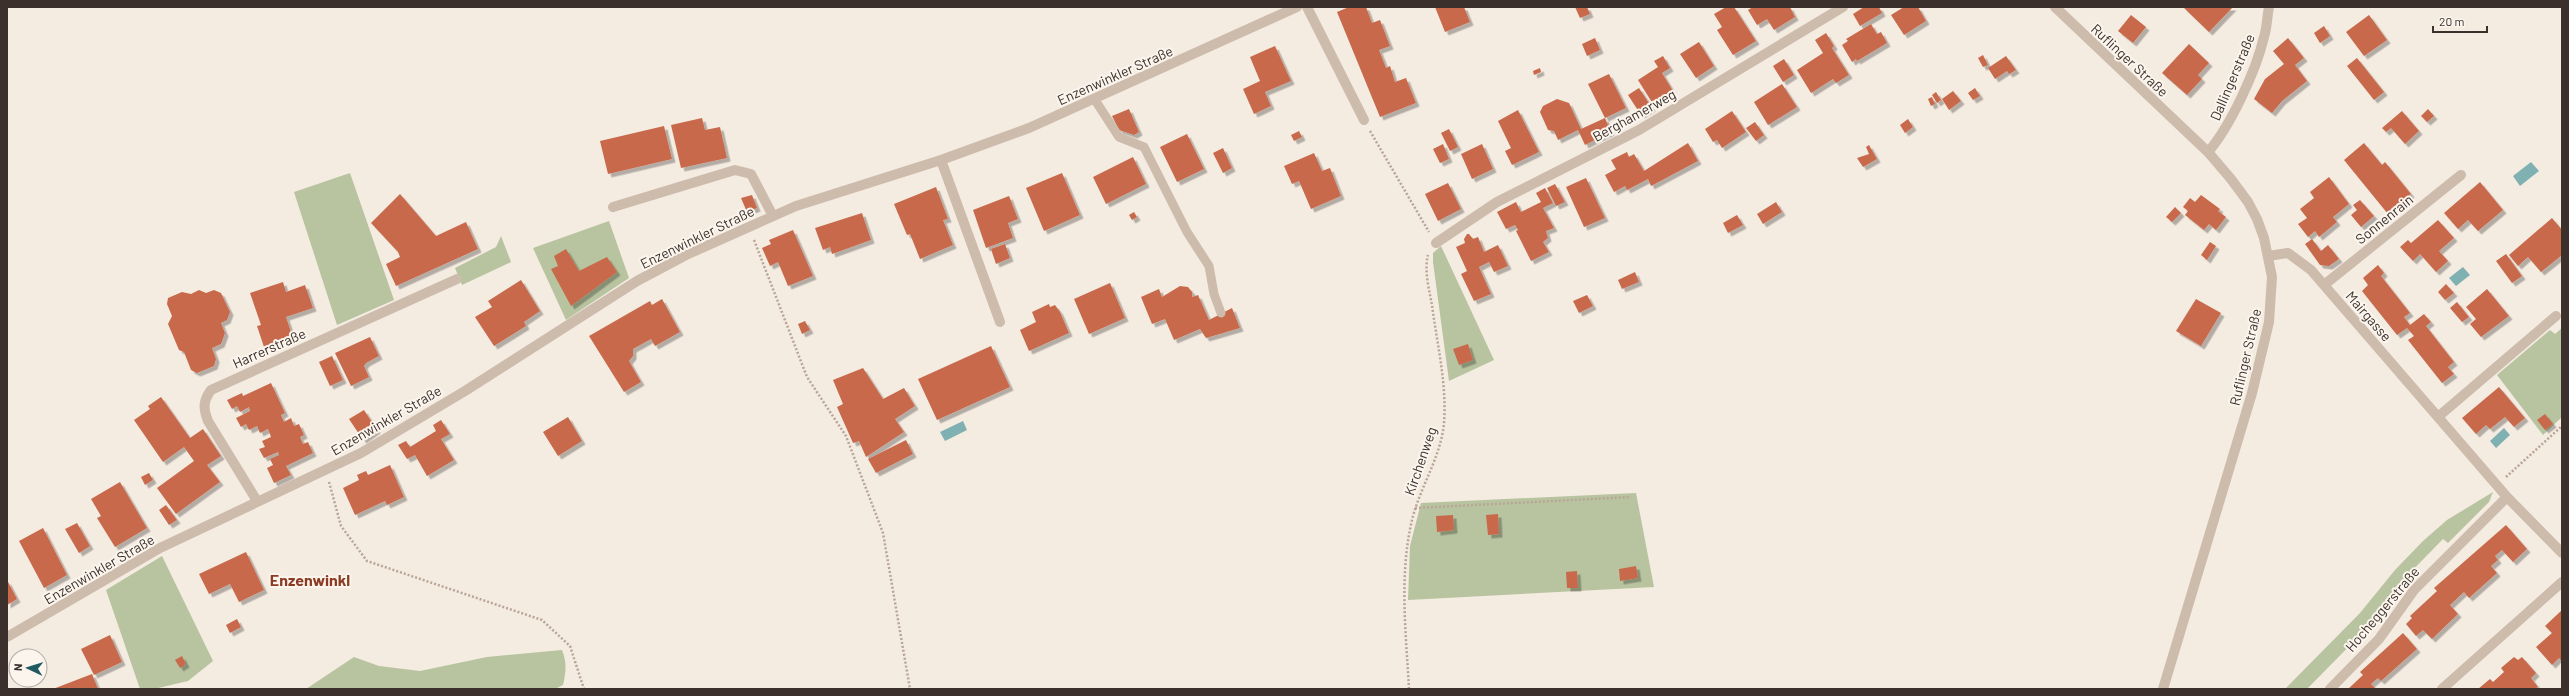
<svg xmlns="http://www.w3.org/2000/svg" width="2569" height="696" viewBox="0 0 2569 696" font-family="Barlow,sans-serif">
  <style>
    .green { fill: #b8c4a0 }
    .water { fill: #7fb0b2 }
    .building { fill: #c8694b; filter: url(#shadow) }
    .lines { fill: none; stroke-linecap: round; stroke-linejoin: round }
    .path { stroke: #b9a596; stroke-width: 2.5; stroke-dasharray: 2 2; stroke-linecap: butt }
    .service { stroke: #cdbbac; stroke-width: 9 }
    .minor { stroke: #cdbbac; stroke-width: 10 }
    .tertiary { stroke: #cdbbac; stroke-width: 10 }
    .labels { text-anchor: middle; dominant-baseline: central; stroke-width: 4; stroke-linejoin: round; paint-order: stroke }
    .street-label { font-size: 14px; fill: #3b302b; stroke: #fbf5ee }
    .quarter-label { font-size: 16px; font-weight: bold; fill: #8c3b22; stroke: #fbf5ee }
  </style>
  <defs>
    <filter id="shadow"><feDropShadow dx="3.5" dy="3.5" stdDeviation="0" flood-color="#0004"/></filter>
  </defs>
  <rect width="100%" height="100%" fill="#f4ebe1"/>
  <path class="green" d="M350 173 394 300 337 325 294 192Z
    M609 221 629 278 566 320 533 248Z
    M501 236 511 262 462 285 455 268 496 247Z
    M1441 246 1494 360 1449 381 1433 262V253Z
    M2562 328V417L2543 435 2497 375 2550 330 2555 334Z
    M2493 492 2489 502 2448 543 2443 539 2399 584 2367 628 2307 689H2285L2360 613 2395 570 2423 541 2447 520Z
    M1636 493 1654 587 1408 600 1410 546 1421 503Z
    M162 556 213 661 188 681 154 689H140L106 590Z
    M562 650C567 662 566 672 563 685L555 689H306L354 657 379 666 420 671 487 657Z"/>
  <path class="water" d="M2531 162 2539 171 2520 186 2513 176Z
    M2463 267 2470 275 2456 286 2449 278Z
    M963 421 967 430 945 441 940 432Z
    M2504 428 2510 435 2496 448 2490 441Z"/>
  <path class="building" d="M1349 7H1366L1372 23 1380 20 1390 46 1379 50 1386 68 1390 66 1395 82 1406 78 1416 103 1380 117 1337 12Z
    M1435 7H1464L1470 22 1445 32Z
    M1575 7H1587L1590 14 1580 18Z
    M1726 7H1734L1756 41 1733 55 1717 30 1722 27 1714 14Z
    M1753 7H1790L1795 17 1774 30 1767 19 1757 25 1748 10Z
    M1864 7H1879L1882 13 1860 26 1853 14Z
    M1904 7H1918L1926 21 1904 35 1891 15Z
    M2183 7H2233L2209 32Z
    M2131 15 2146 27 2133 43 2118 31Z
    M2369 15 2387 40 2364 56 2346 32Z
    M1871 24 1877 34 1881 32 1887 43 1857 61 1856 59 1852 62 1842 45 1848 41 1846 39Z
    M2324 26 2330 36 2320 43 2314 33Z
    M1826 33 1834 46 1832 48 1849 75 1836 83 1833 79 1811 93 1797 70 1823 53 1815 40Z
    M1595 38 1600 50 1587 56 1582 44Z
    M2288 38 2304 58 2295 65 2307 81 2282 101 2272 113 2254 99 2265 79 2284 64 2273 51Z
    M1699 42 1714 66 1696 78 1680 54Z
    M2189 44 2209 63 2198 75 2202 79 2187 95 2162 73Z
    M1275 46 1291 81 1265 92 1271 106 1254 114 1243 89 1260 81 1250 57Z
    M1983 55 1988 65 1983 67 1978 58Z
    M1663 56 1670 68 1662 73 1673 91 1653 104 1638 80 1658 67 1654 61Z
    M2006 56 2016 70 2009 74 2007 71 1995 79 1988 68Z
    M2357 58 2384 92 2374 100 2347 66Z
    M1784 59 1794 75 1783 82 1773 66Z
    M1540 68 1541 72 1534 75 1533 71Z
    M1609 74 1626 108 1605 118 1588 84Z
    M1782 84 1797 107 1768 125 1754 102Z
    M1639 88 1652 108 1641 115 1628 95Z
    M1975 88 1980 96 1973 100 1968 93Z
    M1953 91 1961 101 1949 110 1942 99Z
    M1936 92 1941 100 1937 103 1932 95Z
    M1932 97 1935 104 1931 106 1928 99Z
    M1557 99 1569 103 1581 129 1605 118 1611 132 1585 145 1578 130 1558 140 1554 131 1548 130 1540 112 1543 106Z
    M1129 109 1139 132 1134 135 1119 130 1112 116Z
    M2428 109 2434 116 2427 122 2421 116Z
    M1518 110 1539 152 1512 165 1505 151 1511 148 1498 121Z
    M1732 111 1746 132 1722 148 1717 140 1713 142 1705 129Z
    M2402 111 2419 131 2405 144 2391 128 2386 132 2382 128Z
    M702 118 705 130 720 127 727 158 681 168 671 125Z
    M1908 119 1913 127 1905 133 1900 125Z
    M1755 122 1764 135 1756 141 1746 128Z
    M664 126 672 159 608 174 600 141Z
    M1449 129 1458 147 1450 151 1441 133Z
    M1299 131 1302 137 1294 141 1291 135Z
    M1187 134 1204 169 1177 182 1160 147Z
    M1688 143 1698 161 1651 186 1648 179 1627 190 1625 186 1614 192 1605 175 1616 169 1611 160 1627 152 1629 157 1634 154 1644 171Z
    M2364 143 2382 165 2385 162 2411 194 2388 214 2344 160Z
    M1443 144 1449 159 1440 163 1433 149Z
    M1482 144 1493 169 1472 179 1461 154Z
    M1869 145 1877 159 1863 167 1857 158 1869 154 1866 147Z
    M1223 148 1232 168 1223 173 1213 153Z
    M1314 153 1322 171 1330 168 1341 196 1311 209 1299 181 1292 184 1284 166Z
    M1133 157 1146 184 1106 204 1093 177Z
    M1062 173 1080 215 1044 231 1026 188Z
    M2329 177 2349 204 2333 217 2337 222 2319 237 2315 231 2308 237 2298 224 2307 218 2300 209 2314 198 2310 192Z
    M1586 178 1605 218 1584 227 1566 187Z
    M2480 182 2503 210 2478 231 2468 220 2458 229 2444 213Z
    M1448 183 1461 209 1438 221 1425 194Z
    M1555 184 1565 202 1556 206 1547 188Z
    M936 187 948 219 943 220 953 245 920 259 910 234 907 235 894 204Z
    M1545 188 1553 203 1543 208 1554 228 1546 231 1548 238 1543 242 1549 252 1531 261 1516 231 1518 230 1515 225 1506 229 1497 212 1516 202 1521 212 1541 202 1536 193Z
    M400 194 436 236 466 222 478 249 396 286 386 264 400 257 398 252 371 223Z
    M752 195 757 208 747 212 741 198Z
    M2201 195 2220 209 2218 211 2226 217 2216 230 2209 224 2204 230 2185 215 2188 211 2183 207 2190 198 2195 202Z
    M1009 196 1018 219 1008 223 1013 238 986 248 973 210Z
    M2360 200 2374 216 2361 227 2351 215 2357 210 2353 205Z
    M1776 202 1782 212 1763 224 1757 214Z
    M2175 207 2181 213 2172 222 2166 217Z
    M1134 212 1137 217 1132 220 1129 215Z
    M862 213 871 240 832 254 830 247 823 250 815 228Z
    M1737 215 1743 225 1728 233 1723 223Z
    M2552 218 2562 230V255L2541 272 2528 257 2518 266 2509 255Z
    M2438 220 2454 238 2439 251 2448 261 2436 272 2420 254 2413 261 2400 247 2408 240 2411 243Z
    M793 230 813 276 788 286 778 262 770 266 762 248 771 244 769 240Z
    M1467 234H1469L1473 239 1478 237 1484 252 1498 245 1508 266 1494 272 1489 262 1479 267 1491 294 1474 301 1461 274 1467 271 1456 247 1465 243 1464 239Z
    M2312 239 2321 251 2328 245 2339 259 2329 266 2320 265 2305 244Z
    M2210 242 2216 246 2207 260 2201 255Z
    M1005 244 1010 258 996 264 991 249Z
    M566 249 579 271 607 257 617 272 571 306 551 269 558 266 554 256Z
    M2506 254 2522 276 2512 283 2496 261Z
    M2378 265 2384 273 2381 276 2410 313 2404 317 2410 325 2424 314 2431 322 2426 326 2454 362 2448 367 2454 374 2442 383 2408 340 2414 336 2407 328 2397 335 2362 291 2368 285 2363 278Z
    M1635 272 1639 282 1622 289 1618 280Z
    M521 280 540 311 524 322 526 326 494 346 475 317 492 307 488 301Z
    M283 282 286 292 305 285 313 308 286 317 293 338 264 347 257 326 261 325 250 293Z
    M1110 283 1125 318 1089 334 1074 299Z
    M2446 284 2454 293 2445 300 2438 292Z
    M1180 286 1188 287 1192 292V297L1198 295 1209 320 1232 308 1240 328 1206 338 1200 329 1174 340 1165 319 1152 324 1141 297 1159 289 1162 297Z
    M2487 289 2509 316 2481 337 2470 324 2476 319 2466 307Z
    M199 290 206 293 214 290 221 293 230 312 227 320 221 323 225 333 221 344 212 348 216 359 214 366 197 373 191 370 184 352 179 350 168 324 172 316 167 304 168 298 182 292 191 294Z
    M1587 295 1593 306 1579 313 1573 301Z
    M662 299 680 332 655 346 651 339 633 349V356L629 361 641 382 624 392 589 336 650 301 652 305Z
    M2196 299 2221 313 2201 346 2176 331Z
    M2457 302 2469 317 2462 322 2450 308Z
    M1049 304 1050 307 1055 305 1060 312 1069 333 1029 351 1020 330 1036 322 1032 312Z
    M805 321 810 330 802 334 798 324Z
    M370 337 379 356 366 363 364 366 369 377 351 386 335 353Z
    M1468 344 1473 360 1459 365 1453 349Z
    M991 346 1010 387 937 420 918 379Z
    M332 356 343 380 330 386 319 362Z
    M863 368 883 399 904 388 915 406 895 419 904 432 866 457 859 441 853 443 837 407 843 404 833 380Z
    M271 383 285 413 281 415 284 422 291 418 294 426 299 424 304 435 300 437 303 444 308 442 313 453 286 466 291 475 274 483 267 468 273 465 270 459 279 455 278 452 264 458 259 449 265 447 262 441 271 437 268 429 260 433 257 426 249 430 246 424 241 427 236 418 250 411 249 407 240 412 237 406 232 409 227 400 242 393 243 396Z
    M2499 387 2525 418 2514 427 2505 417 2490 429 2486 425 2476 434 2462 418Z
    M161 397 190 438 203 429 221 456 207 465 220 482 176 514 157 488 194 461 184 447 163 462 134 420 150 409 148 406Z
    M364 410 377 430 363 440 349 419Z
    M2545 414 2553 424 2545 430 2537 420Z
    M568 417 582 441 558 456 543 432Z
    M441 420 450 434 441 439 454 460 427 476 415 455 407 459 398 445 406 441 410 447 436 431 433 425Z
    M906 440 913 454 876 473 868 459Z
    M390 465 404 497 387 505 385 501 355 515 343 488 359 480 357 475 366 471 368 475Z
    M149 473 153 480 145 485 141 477Z
    M120 482 147 528 115 547 97 518 101 516 91 499Z
    M166 505 177 520 169 525 159 510Z
    M1498 514 1499 534 1488 535 1486 515Z
    M1453 515 1454 530 1437 532 1436 516Z
    M77 523 90 546 79 553 65 529Z
    M2506 525 2527 549 2513 562 2502 550 2495 556 2498 560 2491 566 2497 573 2469 598 2464 592 2450 605 2458 614 2432 639 2423 630 2416 636 2406 624 2412 618 2410 616 2437 591 2434 588Z
    M43 528 67 575 44 588 19 541Z
    M246 552 264 590 239 602 230 584 209 594 199 574Z
    M1636 566 1638 578 1620 581 1619 569Z
    M1577 571 1578 588H1567L1566 572Z
    M7 580 17 599 7 605Z
    M2562 610V662L2559 658 2552 665 2536 647 2552 633 2545 626Z
    M237 619 241 627 230 633 226 625Z
    M2403 633 2417 649 2381 681 2378 678 2371 684 2376 689H2348L2363 675 2360 672Z
    M110 635 122 662 94 675 81 649Z
    M182 656 186 664 180 668 175 660Z
    M2514 657 2518 660 2522 657 2536 673 2531 678 2538 687 2535 689H2478L2490 679 2493 682 2504 672 2501 668Z
    M92 674 98 689H53Z"/>
  <g class="lines">
    <path class="path" d="M1370 131 1429 232
      M754 240 807 377 846 436 883 533 910 689
      M2506 477 2562 426
      M329 482 341 526 367 561 542 620 570 646 584 689
      M1415 508 1631 497
      M1409 689C1406 633 1399 575 1412 520 1420 487 1441 457 1444 423 1447 384 1437 344 1432 305 1429 289 1424 271 1428 255"/>
    <path class="service" d="M1095 100 1119 137 1144 147 1187 232 1209 266 1214 294 1221 313"/>
    <path class="minor" d="M1307 7 1364 120
      M2208 152C2230 127 2256 71 2264 37 2267 28 2267 17 2269 7
      M941 160 1000 322
      M613 207 735 170 751 174 773 216
      M1436 243 1497 202 1639 130 1843 7
      M2268 256 2288 253 2311 270 2507 497 2562 553
      M2324 285 2461 175
      M2439 416 2556 316
      M257 501 208 421C203 408 203 401 211 390L457 279
      M7 637 160 548 361 453 465 391 637 281 686 255 796 206 941 160 1029 128 1297 7
      M2330 689 2379 639 2414 590 2507 497
      M2442 689 2562 582"/>
    <path class="tertiary" d="M2055 7 2208 152 2231 179 2248 202 2257 219 2264 238 2272 277 2269 322 2252 393 2163 689"/>
  </g>
  <g class="labels">
    <g class="street-label">
      <text transform="translate(2130 60) rotate(43)">Ruflinger Straße</text>
      <text transform="translate(1115 75) rotate(-24)">Enzenwinkler Straße</text>
      <text transform="translate(2232 77) rotate(-67)">Dallingerstraße</text>
      <text transform="translate(1634 115) rotate(-29)">Berghamerweg</text>
      <text transform="translate(2384 219) rotate(-39)">Sonnenrain</text>
      <text transform="translate(697 237) rotate(-26)">Enzenwinkler Straße</text>
      <text transform="translate(2369 316) rotate(49)">Mairgasse</text>
      <text transform="translate(269 348) rotate(-24)">Harrerstraße</text>
      <text transform="translate(2245 357) rotate(-77)">Ruflinger Straße</text>
      <text transform="translate(386 420) rotate(-30)">Enzenwinkler Straße</text>
      <text transform="translate(1420 461) rotate(-71)">Kirchenweg</text>
      <text transform="translate(99 569) rotate(-30)">Enzenwinkler Straße</text>
      <text transform="translate(2382 609) rotate(-50)">Hocheggerstraße</text>
    </g>
    <g class="quarter-label">
      <text x="310" y="579">Enzenwinkl</text>
    </g>
  </g>
  <rect width="2569" height="696" fill="none" stroke="#3b302b" stroke-width="16"/>
  <g transform="translate(28 668) rotate(274)"><circle r="19" fill="#fbf5ee" stroke="#aea6a0"/>
  <path d="M0-3L7 15L0 10L-7 15Z" fill="#1f5a5e"/>
  <text y="-6" font-size="11" font-weight="bold" text-anchor="middle" fill="#3b302b">N</text>
  </g>
  <path d="M2433 26v6h54v-6" fill="none" stroke="#3b302b" stroke-width="2"/>
  <text x="2439" y="26" font-size="12" fill="#3b302b" stroke="#fbf5ee" stroke-width="3" paint-order="stroke">20 m</text>
</svg>
